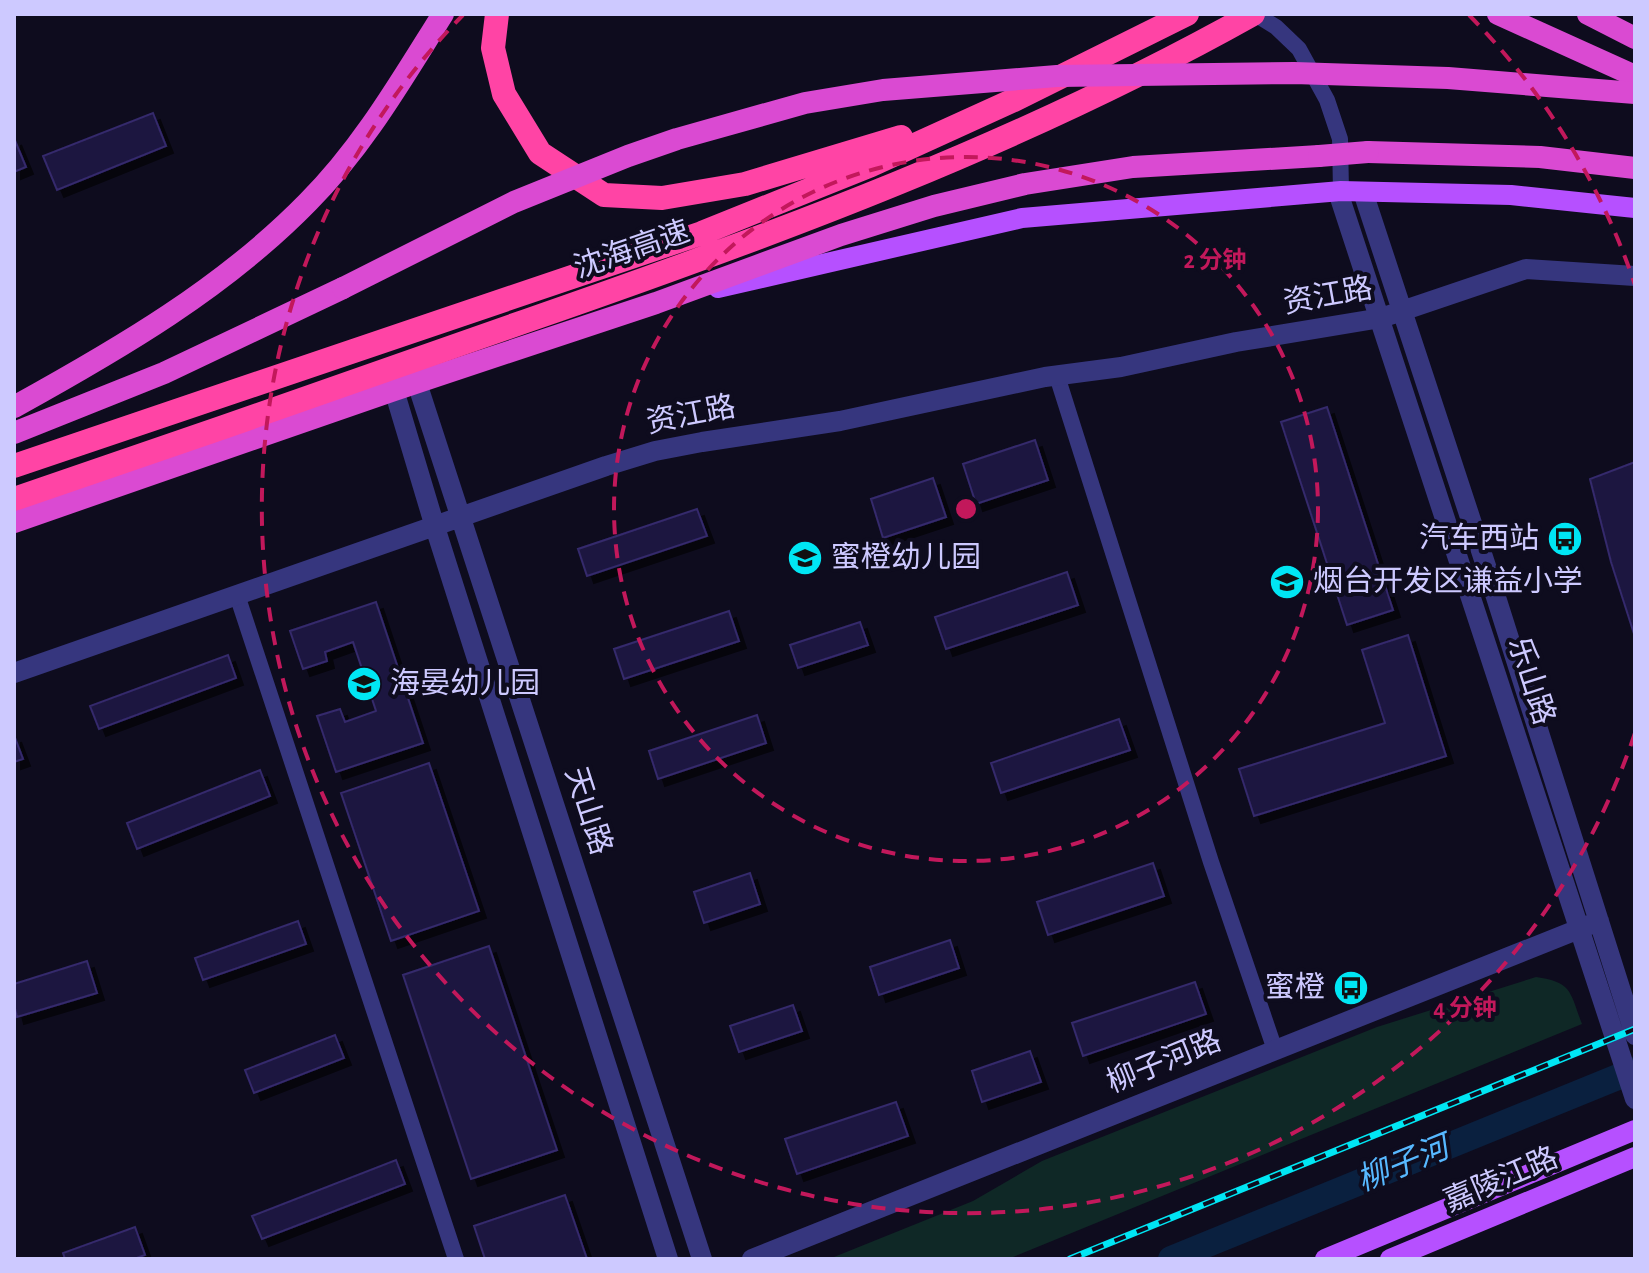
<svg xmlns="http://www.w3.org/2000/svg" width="1649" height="1273" viewBox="0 0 1649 1273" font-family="'Alegreya Sans','Noto Sans SC',sans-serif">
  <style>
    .green { fill: #0f2826 }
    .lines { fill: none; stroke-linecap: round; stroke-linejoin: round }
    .river { stroke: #0a203f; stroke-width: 26 }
    .building { fill: #1e1840; stroke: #34296c; stroke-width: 2; filter: url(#shadow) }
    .minor { stroke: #36367e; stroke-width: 16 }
    .tertiary { stroke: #36367e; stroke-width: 20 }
    .primary { stroke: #b650ff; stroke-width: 20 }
    .trunk { stroke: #da4ad2; stroke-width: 22 }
    .motorway { stroke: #ff44a5; stroke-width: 24 }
    .rail-casing { stroke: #00e6f4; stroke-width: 7 }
    .rail { stroke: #0e0c1e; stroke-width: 4; stroke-dasharray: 12; stroke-linecap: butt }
    .trunk-bridge { stroke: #da4ad2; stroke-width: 22 }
    .ring { fill: none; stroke: #c2185b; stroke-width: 4; stroke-dasharray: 14 10 }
    .labels { text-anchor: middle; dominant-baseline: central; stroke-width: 8; stroke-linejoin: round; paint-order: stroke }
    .street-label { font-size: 30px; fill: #cdc9ff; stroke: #0e0c1e }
    .poi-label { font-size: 30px; fill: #cdc9ff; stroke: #0e0c1e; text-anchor: start }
    .water-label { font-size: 32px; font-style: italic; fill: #57b8ff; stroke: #0e0c1e }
    .centre { fill: #c2185b; stroke: #0e0c1e; stroke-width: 4 }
    .ring-label { font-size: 24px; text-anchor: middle; font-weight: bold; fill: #c2185b; stroke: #0e0c1e; stroke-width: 8; stroke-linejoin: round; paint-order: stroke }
  </style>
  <defs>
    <filter id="shadow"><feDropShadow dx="7" dy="7" stdDeviation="0" flood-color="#0009"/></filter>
  </defs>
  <rect width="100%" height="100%" fill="#0e0c1e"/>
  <path class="green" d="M1536 977C1573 982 1570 993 1582 1024L1008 1259H829L973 1201 1042 1161 1377 1027Z"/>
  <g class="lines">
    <path class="river" d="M1171 1259 1635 1070"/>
  </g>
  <path class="building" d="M153 113 166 146 57 190 43 156Z
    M14 138 26 167 14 172Z
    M1327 407 1393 610 1347 625 1281 422Z
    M1035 440 1048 480 976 504 963 464Z
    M1635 462V637L1611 562 1590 479Z
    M933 478 946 517 883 538 871 499Z
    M697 509 707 536 587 576 578 549Z
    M1067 572 1078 605 946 649 935 617Z
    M376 602 423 743 336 772 317 716 340 709 345 722 376 711 353 642 325 652 327 661 303 669 290 631Z
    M729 611 739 641 624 679 614 649Z
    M860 622 868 645 798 668 790 645Z
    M1408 635 1446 756 1254 816 1239 769 1385 723 1362 650Z
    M228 655 236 678 99 729 90 706Z
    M757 715 766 743 658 779 649 751Z
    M1119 719 1130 750 1001 793 991 763Z
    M14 735 23 759 14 762Z
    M429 763 479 911 391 941 341 793Z
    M260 770 270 796 137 849 127 823Z
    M1153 863 1164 896 1048 935 1037 902Z
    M750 873 760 904 704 923 694 892Z
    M298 921 306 944 203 980 195 958Z
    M950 940 959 968 879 995 870 967Z
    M489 946 557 1150 471 1179 403 975Z
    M87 961 97 993 17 1017 14 1005V984Z
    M1195 982 1206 1014 1083 1056 1072 1023Z
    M793 1005 802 1031 739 1052 730 1026Z
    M335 1035 344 1058 254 1093 245 1070Z
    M1030 1051 1041 1082 982 1102 972 1071Z
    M896 1102 908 1136 797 1174 785 1139Z
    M396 1160 405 1184 262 1239 252 1216Z
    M565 1195 587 1259H485L474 1226Z
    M135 1227 145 1255 134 1259H65L63 1253Z"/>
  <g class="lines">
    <path class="minor" d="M1255 14 1276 27 1299 49 1327 100 1340 139 1341 191
      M1057 376 1211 862 1275 1050
      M237 595 456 1259"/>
    <path class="tertiary" d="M1338 192 1635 1099
      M1363 192 1488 572 1635 1035
      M417 383 702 1259
      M394 390 435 527 668 1259
      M14 673 606 466 655 451 702 442 840 421 1045 377 1121 367 1236 342 1381 318 1526 269 1635 276
      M752 1259 1599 921"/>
    <path class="primary" d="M718 288 1022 218 1341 191 1511 195 1635 208
      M1325 1259 1635 1130
      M1390 1259 1635 1157"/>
    <path class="trunk" d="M1498 14 1635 76
      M1588 14 1635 38
      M1368 152 1540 157 1635 168
      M14 407C119 349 224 288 308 202 363 147 402 79 443 14
      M14 433 164 373 343 288
      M14 522 394 390 656 303 841 235 934 206 1025 184 1133 167 1319 156"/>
    <path class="motorway" d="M497 14 493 48 504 94 540 153 604 195 662 198 745 184 901 137
      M14 466 702 233 871 165 1014 100 1187 14
      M14 499C185 441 356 381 526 321 774 235 1023 143 1253 14"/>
    <g class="rail-casing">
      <path id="rail" d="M1070 1259 1635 1029"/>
    </g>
    <use href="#rail" class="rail"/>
    <path class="trunk-bridge" d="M1319 156 1368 152
      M343 288 514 202 628 156 677 139 805 103 883 90 1057 76 1294 73 1448 78 1635 93"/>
  </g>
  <g class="ring">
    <circle cx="966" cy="509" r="352"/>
    <path d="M1635 733A705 705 0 1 1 463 15M1469 15A705 705 0 0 1 1635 285"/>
  </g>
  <defs>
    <g id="bus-disc" transform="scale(1.8)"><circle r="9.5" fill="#00e6f4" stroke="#0e0c1e"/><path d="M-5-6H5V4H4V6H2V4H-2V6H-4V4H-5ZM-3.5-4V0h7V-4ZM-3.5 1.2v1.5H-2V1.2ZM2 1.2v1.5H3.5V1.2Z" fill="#111"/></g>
    <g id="school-disc" transform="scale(1.8)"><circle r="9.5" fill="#00e6f4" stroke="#0e0c1e"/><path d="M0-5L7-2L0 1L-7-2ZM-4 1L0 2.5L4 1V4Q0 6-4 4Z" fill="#111"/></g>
  </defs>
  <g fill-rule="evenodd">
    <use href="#bus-disc" x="1565" y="539"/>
    <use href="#school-disc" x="805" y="558"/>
    <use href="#school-disc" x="1287" y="582"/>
    <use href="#school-disc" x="364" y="684"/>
    <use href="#bus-disc" x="1351" y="988"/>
  </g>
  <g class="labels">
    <g class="street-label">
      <text transform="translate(632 250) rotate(-19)">沈海高速</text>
      <text transform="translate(1328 296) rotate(-10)">资江路</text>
      <text transform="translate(691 415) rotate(-11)">资江路</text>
      <text transform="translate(1531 681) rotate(72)">乐山路</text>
      <text transform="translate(588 811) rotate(72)">天山路</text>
      <text transform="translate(1164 1062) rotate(-22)">柳子河路</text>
      <text transform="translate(1501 1180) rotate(-23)">嘉陵江路</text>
    </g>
    <g class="poi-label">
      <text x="1539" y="539" text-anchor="end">汽车西站</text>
      <text x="831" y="558">蜜橙幼儿园</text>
      <text x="1313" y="582">烟台开发区谦益小学</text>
      <text x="390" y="684">海晏幼儿园</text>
      <text x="1325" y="988" text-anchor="end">蜜橙</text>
    </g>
    <g class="water-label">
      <text transform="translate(1403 1164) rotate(-22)">柳子河</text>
    </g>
  </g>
  <circle cx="966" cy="509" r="12" class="centre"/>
  <g class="ring-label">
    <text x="1215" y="268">2 分钟</text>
    <text x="1465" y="1016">4 分钟</text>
  </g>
  <rect width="1649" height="1273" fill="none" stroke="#cdc9ff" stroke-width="32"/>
</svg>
